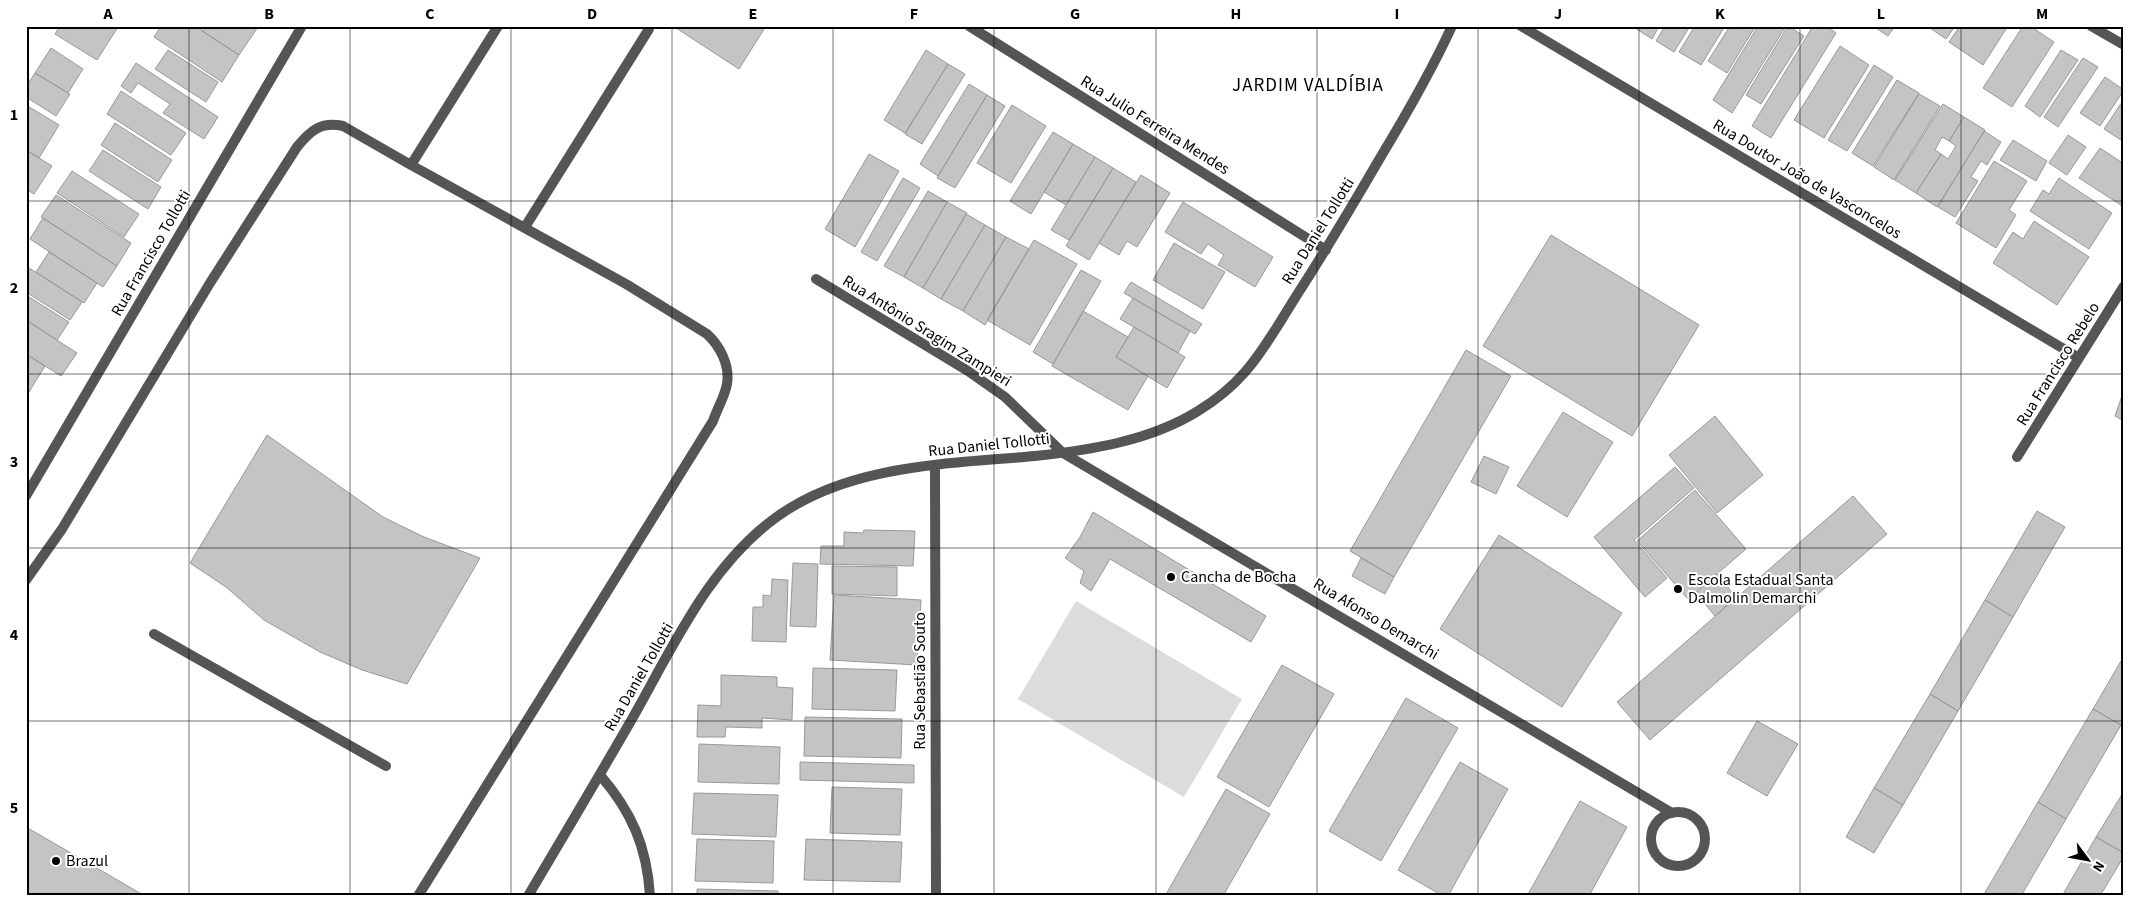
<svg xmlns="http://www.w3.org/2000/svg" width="2150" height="922" viewBox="0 0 2150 922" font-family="'Source Sans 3',sans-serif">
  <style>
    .green { fill: #dcdcdc }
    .building { fill: #c4c4c4; stroke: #999 }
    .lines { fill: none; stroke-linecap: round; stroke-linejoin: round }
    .service { stroke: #555; stroke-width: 10 }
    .minor { stroke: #555; stroke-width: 10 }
    .grid { fill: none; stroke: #000; stroke-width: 1; stroke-opacity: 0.55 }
    .poi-dot { fill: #000; stroke: #fff; stroke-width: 2 }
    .labels { text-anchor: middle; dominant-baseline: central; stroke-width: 4; stroke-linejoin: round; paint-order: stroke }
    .street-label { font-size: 16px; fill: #000; stroke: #fff }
    .poi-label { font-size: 16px; fill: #000; stroke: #fff; text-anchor: start }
    .quarter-label { font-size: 19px; letter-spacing: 1px; fill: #000; stroke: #fff }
    .neatline { fill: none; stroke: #000; stroke-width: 2 }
    .grid-label { font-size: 16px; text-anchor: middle; font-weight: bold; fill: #000 }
  </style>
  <rect width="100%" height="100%" fill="#fff"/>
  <path class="green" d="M1076 601 1242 699 1184 797 1018 699Z"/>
  <path class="building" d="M60 26H117L118 27 97 60 55 34Z
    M161 26H195L239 55 222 82 154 37Z
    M206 26H257L258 27 239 55 202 31Z
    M673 26H766L739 69Z
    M1632 26H1659L1652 39Z
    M1665 26H1690L1674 52 1656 41Z
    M1695 26H1725L1701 65 1679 52Z
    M1730 26 1755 27 1727 73 1708 61Z
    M1758 26H1786L1732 113 1713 100Z
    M1788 26 1804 36 1761 104 1746 95Z
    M1813 26H1826L1836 33 1771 138 1752 126Z
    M1873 26H1895L1888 36Z
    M1927 26H1955L1946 39Z
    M1960 26H2008L1983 65 1949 42Z
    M2023 26H2030L2054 42 2012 107 1983 88Z
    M1840 46 1869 65 1824 138 1794 120Z
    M51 48 83 69 68 93 35 73Z
    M168 50 218 82 206 102 155 69Z
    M926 50 948 64 905 133 884 120Z
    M2061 50 2078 60 2040 117 2025 106Z
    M2083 58 2098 67 2058 127 2044 117Z
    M136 63 218 117 204 139 163 113 170 104 138 83 131 93 121 86Z
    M948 64 965 74 922 144 905 134Z
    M1874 65 1893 77 1847 151 1828 140Z
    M35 73 70 94 56 116 26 97V87Z
    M2105 77 2124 90 2100 126 2080 113Z
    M1897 80 1919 93 1873 166 1852 153Z
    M969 84 987 95 938 176 920 164Z
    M121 91 186 133 171 155 107 114Z
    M1919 94 1940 106 1894 180 1874 167Z
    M987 95 1005 106 955 188 937 178Z
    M2124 99V142L2104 129Z
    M1943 104 1964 117 1949 141 1942 137 1935 150 1941 154 1916 193 1895 180Z
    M26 105 59 125 39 158 26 150Z
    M1012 105 1046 126 1011 183 977 163Z
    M1964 117 1985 130 1937 207 1916 193 1941 154 1948 159 1956 146 1949 141Z
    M115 123 172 160 158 182 101 145Z
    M1984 131 2001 142 1987 165 1981 161 1971 177 1978 181 1955 217 1938 207Z
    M1053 132 1073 144 1031 214 1010 201Z
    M2068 135 2086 147 2067 175 2049 163Z
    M2013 140 2047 161 2036 181 2000 160Z
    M1073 144 1095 157 1066 205 1044 192Z
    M2100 148 2124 164V207L2079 178Z
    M26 150 52 166 34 194 26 189Z
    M103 150 161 187 148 209 89 171Z
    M869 154 899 171 855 247 825 229Z
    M1095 157 1113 168 1069 240 1051 230Z
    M1994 161 2027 181 2009 210 2016 215 1996 248 1956 223Z
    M1113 168 1136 182 1089 260 1066 246Z
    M72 171 139 214 124 237 57 193Z
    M1141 175 1170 193 1137 247 1127 241 1119 255 1099 243Z
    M903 178 920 188 877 261 861 252Z
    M2059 178 2112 213 2089 249 2030 211 2043 190 2049 194Z
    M928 191 947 202 904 277 884 266Z
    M56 195 131 243 117 266 41 217Z
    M947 202 967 213 923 288 904 277Z
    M1183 202 1273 257 1255 287 1218 265 1224 255 1208 244 1201 254 1165 232Z
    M966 214 985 225 941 299 923 288Z
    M43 218 117 266 103 287 30 239Z
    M2034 221 2089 257 2057 305 1993 263 2013 232 2023 239Z
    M985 225 1006 237 963 311 941 299Z
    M1551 235 1699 325 1632 436 1483 346Z
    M1006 237 1029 249 985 325 963 311Z
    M1034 240 1077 264 1030 345 987 320Z
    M1174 243 1225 272 1203 309 1153 280Z
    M49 252 97 283 84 303 36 272Z
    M26 266 82 302 70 320 26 292Z
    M1081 270 1101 281 1053 364 1033 352Z
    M1131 282 1202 324 1195 334 1124 293Z
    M26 295 69 322 57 340 26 320Z
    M1133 298 1190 331 1178 353 1120 319Z
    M1083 311 1128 337 1116 357 1148 376 1128 410 1052 366Z
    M26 320 77 353 61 376 26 354Z
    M1134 327 1185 357 1167 388 1116 357Z
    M1466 350 1511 376 1394 577 1350 551Z
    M26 354 45 366 29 392 26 390Z
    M2124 390V421L2115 416Z
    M1563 412 1613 442 1567 517 1517 486Z
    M1715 416 1763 475 1717 513 1669 455Z
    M267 435 383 517 424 537 480 558 407 684 362 670 320 652 264 620 226 587 190 563Z
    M1484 456 1509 467 1496 494 1471 482Z
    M1675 467 1694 488 1634 540 1667 578 1645 597 1594 537Z
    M1695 490 1746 549 1688 599 1637 541Z
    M1853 496 1887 534 1650 740 1617 702Z
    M2037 511 2065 527 2013 617 1985 600Z
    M1093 512 1266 616 1251 642 1110 559 1091 591 1080 583 1084 571 1065 558 1080 537Z
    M864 530 915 531 913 566 820 564 821 546H844V532L863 533Z
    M1499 535 1622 613 1562 707 1440 629Z
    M1361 558 1394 577 1385 594 1352 576Z
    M793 563 818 564 816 627 790 626Z
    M832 566 897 567V596L832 594Z
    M1717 574 1736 597 1715 616 1696 593Z
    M772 579 788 580 786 642 752 641 753 607H763V595L771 596Z
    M834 595 921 600 917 665 830 660Z
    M1985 600 2013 617 1958 711 1930 694Z
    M2124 656V721L2121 725 2093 709Z
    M1282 665 1334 694 1269 807 1217 777Z
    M813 668 897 670 895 711 812 709Z
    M721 675 777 677V687L793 688 792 720 762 718V728L726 727 725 737H697L698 705 721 706Z
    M1930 694 1958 711 1903 805 1874 788Z
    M1406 698 1458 728 1381 861 1329 831Z
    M2093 709 2121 725 2066 819 2038 802Z
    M805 717 902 719 901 758 804 756Z
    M1757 721 1798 744 1767 796 1727 773Z
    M699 744 780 747 779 784 698 782Z
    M800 762 914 765V783L800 780Z
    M1460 762 1508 789 1448 896H1443L1398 870Z
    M832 787 902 789 900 835 830 833Z
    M1874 788 1903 805 1874 853 1846 837Z
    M1226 789 1270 814 1223 896H1165Z
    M2124 791V853L2096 837Z
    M694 793 778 795 776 837 692 834Z
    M1580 801 1627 827 1589 896H1527Z
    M2038 802 2066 819 2021 896H1983Z
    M26 827 145 896H26Z
    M2096 837 2124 853V856L2100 896H2062Z
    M697 839 774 841 773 883 695 881Z
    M806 839 902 842 900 882 804 880Z
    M697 889 778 891V896H697Z"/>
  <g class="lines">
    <path class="service" d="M411 165 626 284 707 334C720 346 730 365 727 384 725 396 717 409 713 421L418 896
      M525 227 649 29
      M26 580 62 529 210 283 297 147C310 131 321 121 343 126L411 165 498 26
      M154 634 386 766"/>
    <path class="minor" d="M969 26 1326 250
      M1521 26 2079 358
      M2091 26 2124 45
      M816 279 968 371 1005 397 1063 453 1672 813
      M2017 457 2124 286
      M935 466 936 896
      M26 496 302 26
      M600 775C632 812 647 847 650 896
      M1651 839a27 27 0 1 1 54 0a27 27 0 1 1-54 0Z
      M528 896C563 837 598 778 632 719 673 647 709 565 778 516 851 464 949 464 1035 456 1090 450 1150 441 1198 411 1216 400 1232 387 1245 372 1265 350 1285 313 1302 287 1329 245 1355 201 1380 158 1406 115 1431 72 1452 26"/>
  </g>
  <path class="grid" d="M189 26V896M350 26V896M511 26V896M672 26V896M833 26V896M994 26V896M1156 26V896M1317 26V896M1478 26V896M1639 26V896M1800 26V896M1961 26V896M26 201H2124M26 374H2124M26 548H2124M26 721H2124"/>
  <g class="poi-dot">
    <circle cx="1171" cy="577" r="5"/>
    <circle cx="1678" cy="589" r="5"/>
    <circle cx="56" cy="861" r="5"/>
  </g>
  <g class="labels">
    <g class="street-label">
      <text transform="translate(1155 125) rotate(32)">Rua Julio Ferreira Mendes</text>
      <text transform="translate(1807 179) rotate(31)">Rua Doutor João de Vasconcelos</text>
      <text transform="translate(1318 231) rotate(-58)">Rua Daniel Tollotti</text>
      <text transform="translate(151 253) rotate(-60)">Rua Francisco Tollotti</text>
      <text transform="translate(927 331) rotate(32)">Rua Antônio Sragim Zampieri</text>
      <text transform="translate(2058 364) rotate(-58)">Rua Francisco Rebelo</text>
      <text transform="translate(989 445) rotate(-6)">Rua Daniel Tollotti</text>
      <text transform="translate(1376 619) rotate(31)">Rua Afonso Demarchi</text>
      <text transform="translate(639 677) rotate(-60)">Rua Daniel Tollotti</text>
      <text transform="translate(920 681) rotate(-90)">Rua Sebastião Souto</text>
    </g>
    <g class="poi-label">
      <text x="1181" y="577">Cancha de Bocha</text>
      <text x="1688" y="580">Escola Estadual Santa<tspan x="1688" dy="18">Dalmolin Demarchi</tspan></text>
      <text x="66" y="861">Brazul</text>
    </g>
    <g class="quarter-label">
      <text x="1308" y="85">JARDIM VALDÍBIA</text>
    </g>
  </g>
  <rect width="2150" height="922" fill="none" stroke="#ffffff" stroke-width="55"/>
  <g transform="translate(2088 860) rotate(122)" stroke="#ffffff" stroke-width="4" paint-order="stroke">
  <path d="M0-4L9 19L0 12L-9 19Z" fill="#000000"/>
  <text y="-8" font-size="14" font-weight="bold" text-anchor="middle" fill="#000000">N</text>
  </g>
  <rect x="28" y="28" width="2094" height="866" class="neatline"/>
  <g class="grid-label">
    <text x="108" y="19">A</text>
    <text x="269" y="19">B</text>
    <text x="430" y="19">C</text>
    <text x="592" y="19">D</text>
    <text x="753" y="19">E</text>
    <text x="914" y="19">F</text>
    <text x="1075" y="19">G</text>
    <text x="1236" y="19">H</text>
    <text x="1397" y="19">I</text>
    <text x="1558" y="19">J</text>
    <text x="1720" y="19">K</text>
    <text x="1881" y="19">L</text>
    <text x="2042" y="19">M</text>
    <text x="14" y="120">1</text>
    <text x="14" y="293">2</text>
    <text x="14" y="467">3</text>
    <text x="14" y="640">4</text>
    <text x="14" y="813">5</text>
  </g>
</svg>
